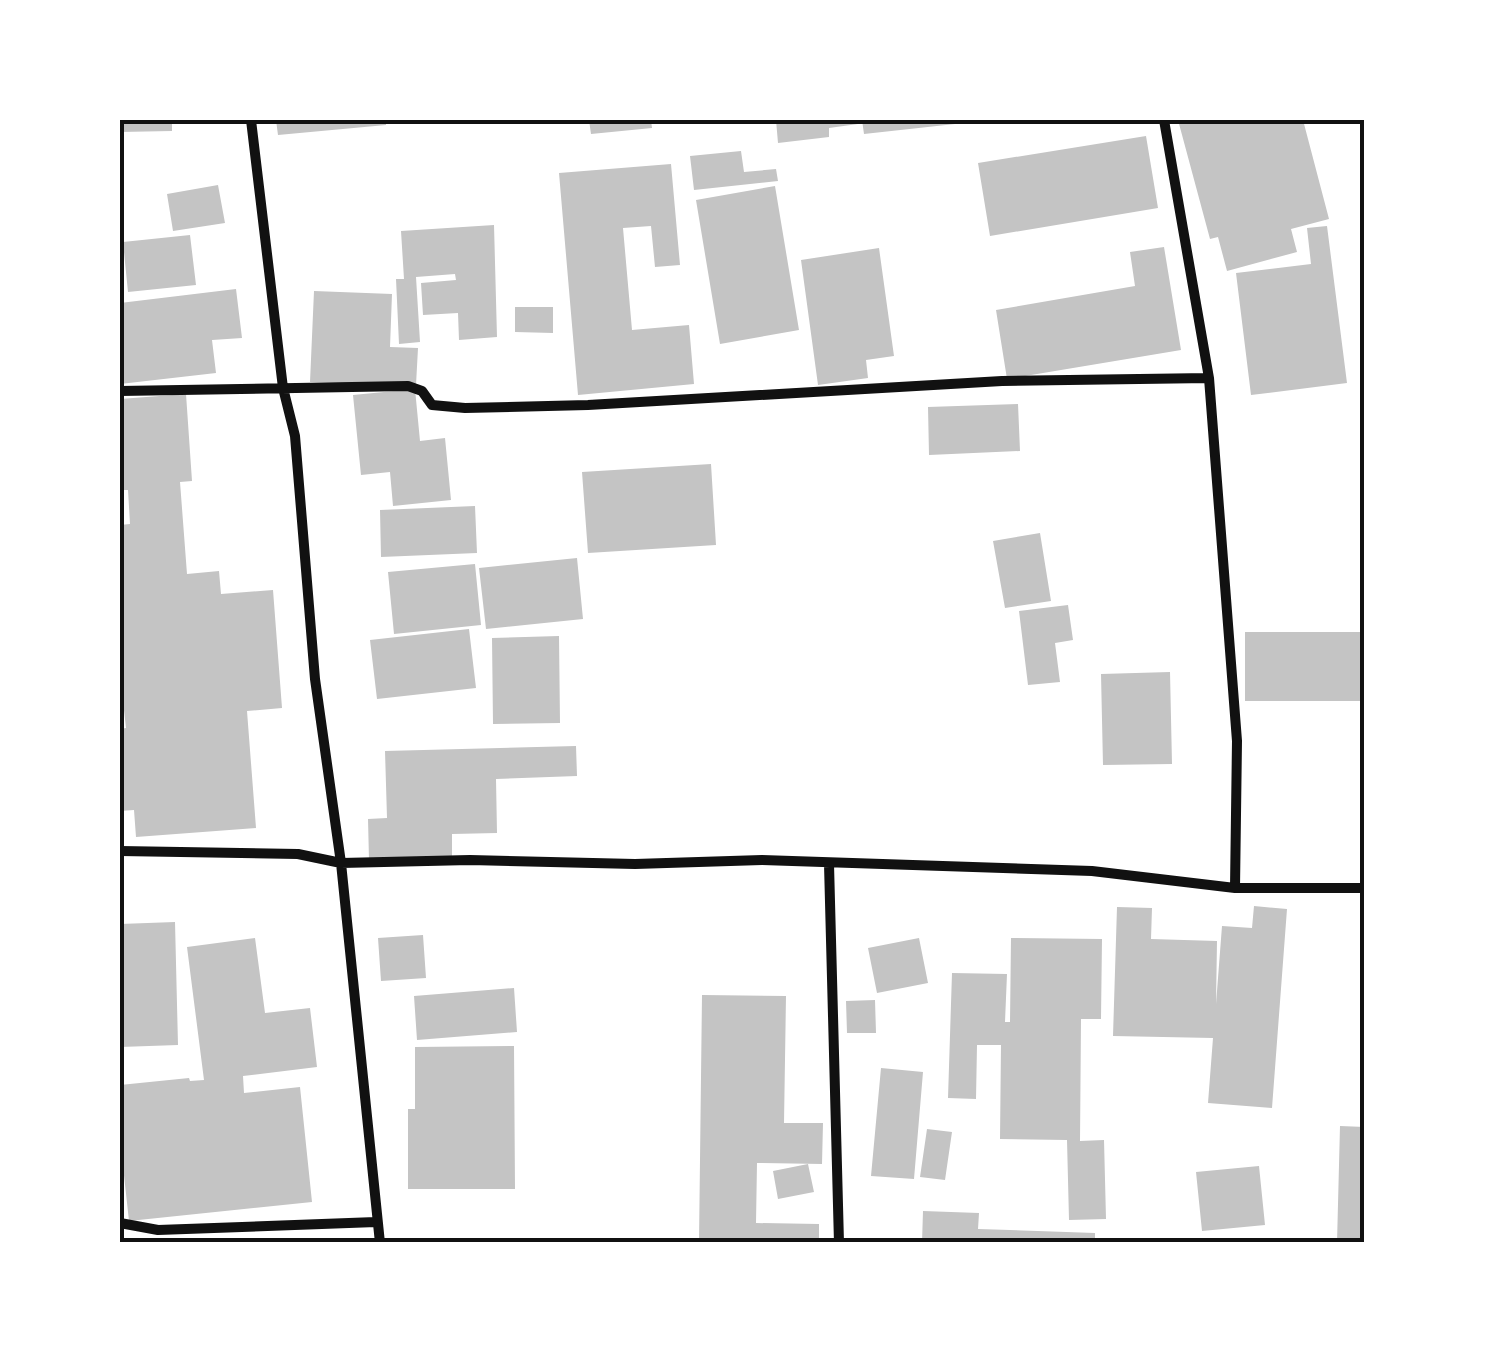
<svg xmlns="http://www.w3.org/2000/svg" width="1485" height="1363" viewBox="0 0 1485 1363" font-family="Lato,sans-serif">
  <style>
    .building { fill: #c4c4c4 }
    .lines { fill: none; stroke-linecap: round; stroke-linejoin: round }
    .minor { stroke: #111; stroke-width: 10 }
    .neatline { fill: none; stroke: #111; stroke-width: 4 }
  </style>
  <rect width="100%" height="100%" fill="#fff"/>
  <path class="building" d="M120 120H172V131L120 132Z
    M276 120H386V125L278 135Z
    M589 120H651L652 128 591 134Z
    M776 120H858V124L829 128V137L778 143Z
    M862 120H955V124L864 134Z
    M1178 120H1303L1329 219 1291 229 1297 252 1227 271 1218 237 1210 239Z
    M1146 136 1158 208 990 236 978 163Z
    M741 151 744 172 776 169 778 181 694 190 690 156Z
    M671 164 680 265 655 267 651 226 623 228 632 330 689 325 694 384 578 395 559 173Z
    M218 185 225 223 173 231 167 194Z
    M775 186 799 330 720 344 696 200Z
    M494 225 497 337 459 340 458 313 423 315 421 283 456 280 455 274 416 277 420 342 399 344 396 279H404L401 231Z
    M1327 226 1347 383 1251 395 1236 273 1311 264 1307 228Z
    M190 235 196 285 128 292 123 242Z
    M1164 247 1181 350 1007 379 996 310 1135 286 1130 252Z
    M879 248 894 356 866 360 868 378 818 385 801 260Z
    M236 289 242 338 212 340 216 373 120 384V303Z
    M314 291 392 294 390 347 418 348 416 385 310 382Z
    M515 307H553V333L515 332Z
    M415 389 420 441 445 438 451 500 393 506 390 472 361 475 353 395Z
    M186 394 192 481 180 482 187 574 219 571 221 594 273 590 282 708 247 711 256 828 136 837 134 810 120 811V729L126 728 120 675V525L130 524 128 490H120V399Z
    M1018 404 1020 451 929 455 928 407Z
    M711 464 716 545 588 553 582 472Z
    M475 506 477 553 381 557 380 510Z
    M1040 533 1051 601 1005 608 993 541Z
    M577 558 583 619 486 629 479 568Z
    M475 564 481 625 394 634 388 572Z
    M1068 605 1073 640 1055 643 1060 682 1028 685 1019 611Z
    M469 629 476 688 377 699 370 640Z
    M1245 632H1361V701H1245Z
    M559 636 560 723 493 724 492 638Z
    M1170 672 1172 764 1103 765 1101 674Z
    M576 746 577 776 496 779 497 833 452 834V858L369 860 368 819 387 818 385 751Z
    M1254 906 1287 909 1272 1108 1208 1103 1213 1038 1113 1036 1117 907 1152 908 1151 939 1217 941 1216 1004 1222 926 1252 928Z
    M175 922 178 1045 120 1047V924Z
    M423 935 426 978 381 981 378 938Z
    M255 938 265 1013 310 1008 317 1067 243 1076 244 1093 300 1087 312 1202 129 1221 120 1139V1085L189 1078 190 1081 204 1080 187 947Z
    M919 938 928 983 877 993 868 948Z
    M1011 938 1102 939 1101 1019H1081L1080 1141 1104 1140 1106 1219 1069 1220 1067 1140 1000 1139 1001 1045H977L976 1099 948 1098 952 973 1007 974 1005 1022H1010Z
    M514 988 517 1032 417 1040 414 996Z
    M702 995 786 996 784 1123H823L822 1164 757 1163 756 1223 819 1224V1243H699Z
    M875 1000 876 1033H847L846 1001Z
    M514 1046 515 1189H408V1109H415V1047Z
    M881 1068 923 1072 914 1179 871 1176Z
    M1340 1126 1365 1127V1243H1337Z
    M927 1129 952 1132 945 1180 920 1177Z
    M808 1164 814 1192 778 1199 773 1171Z
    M1259 1166 1265 1225 1202 1231 1196 1172Z
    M923 1211 979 1213 978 1229 1095 1233V1243H922Z"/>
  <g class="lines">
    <path class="minor" d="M251 120 283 388 295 436 315 679 341 863 380 1243
      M1164 120 1209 378 1237 741 1235 888
      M120 391 408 386 422 391 432 405 465 408 588 405 1002 381 1209 378
      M120 851 298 854 341 863 470 860 635 864 762 860 1092 871 1235 888H1365
      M829 864 839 1243
      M120 1223 158 1230 376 1222"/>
  </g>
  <rect width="1485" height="1363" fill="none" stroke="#ffffff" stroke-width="245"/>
  <rect x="122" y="122" width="1240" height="1118" class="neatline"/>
</svg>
